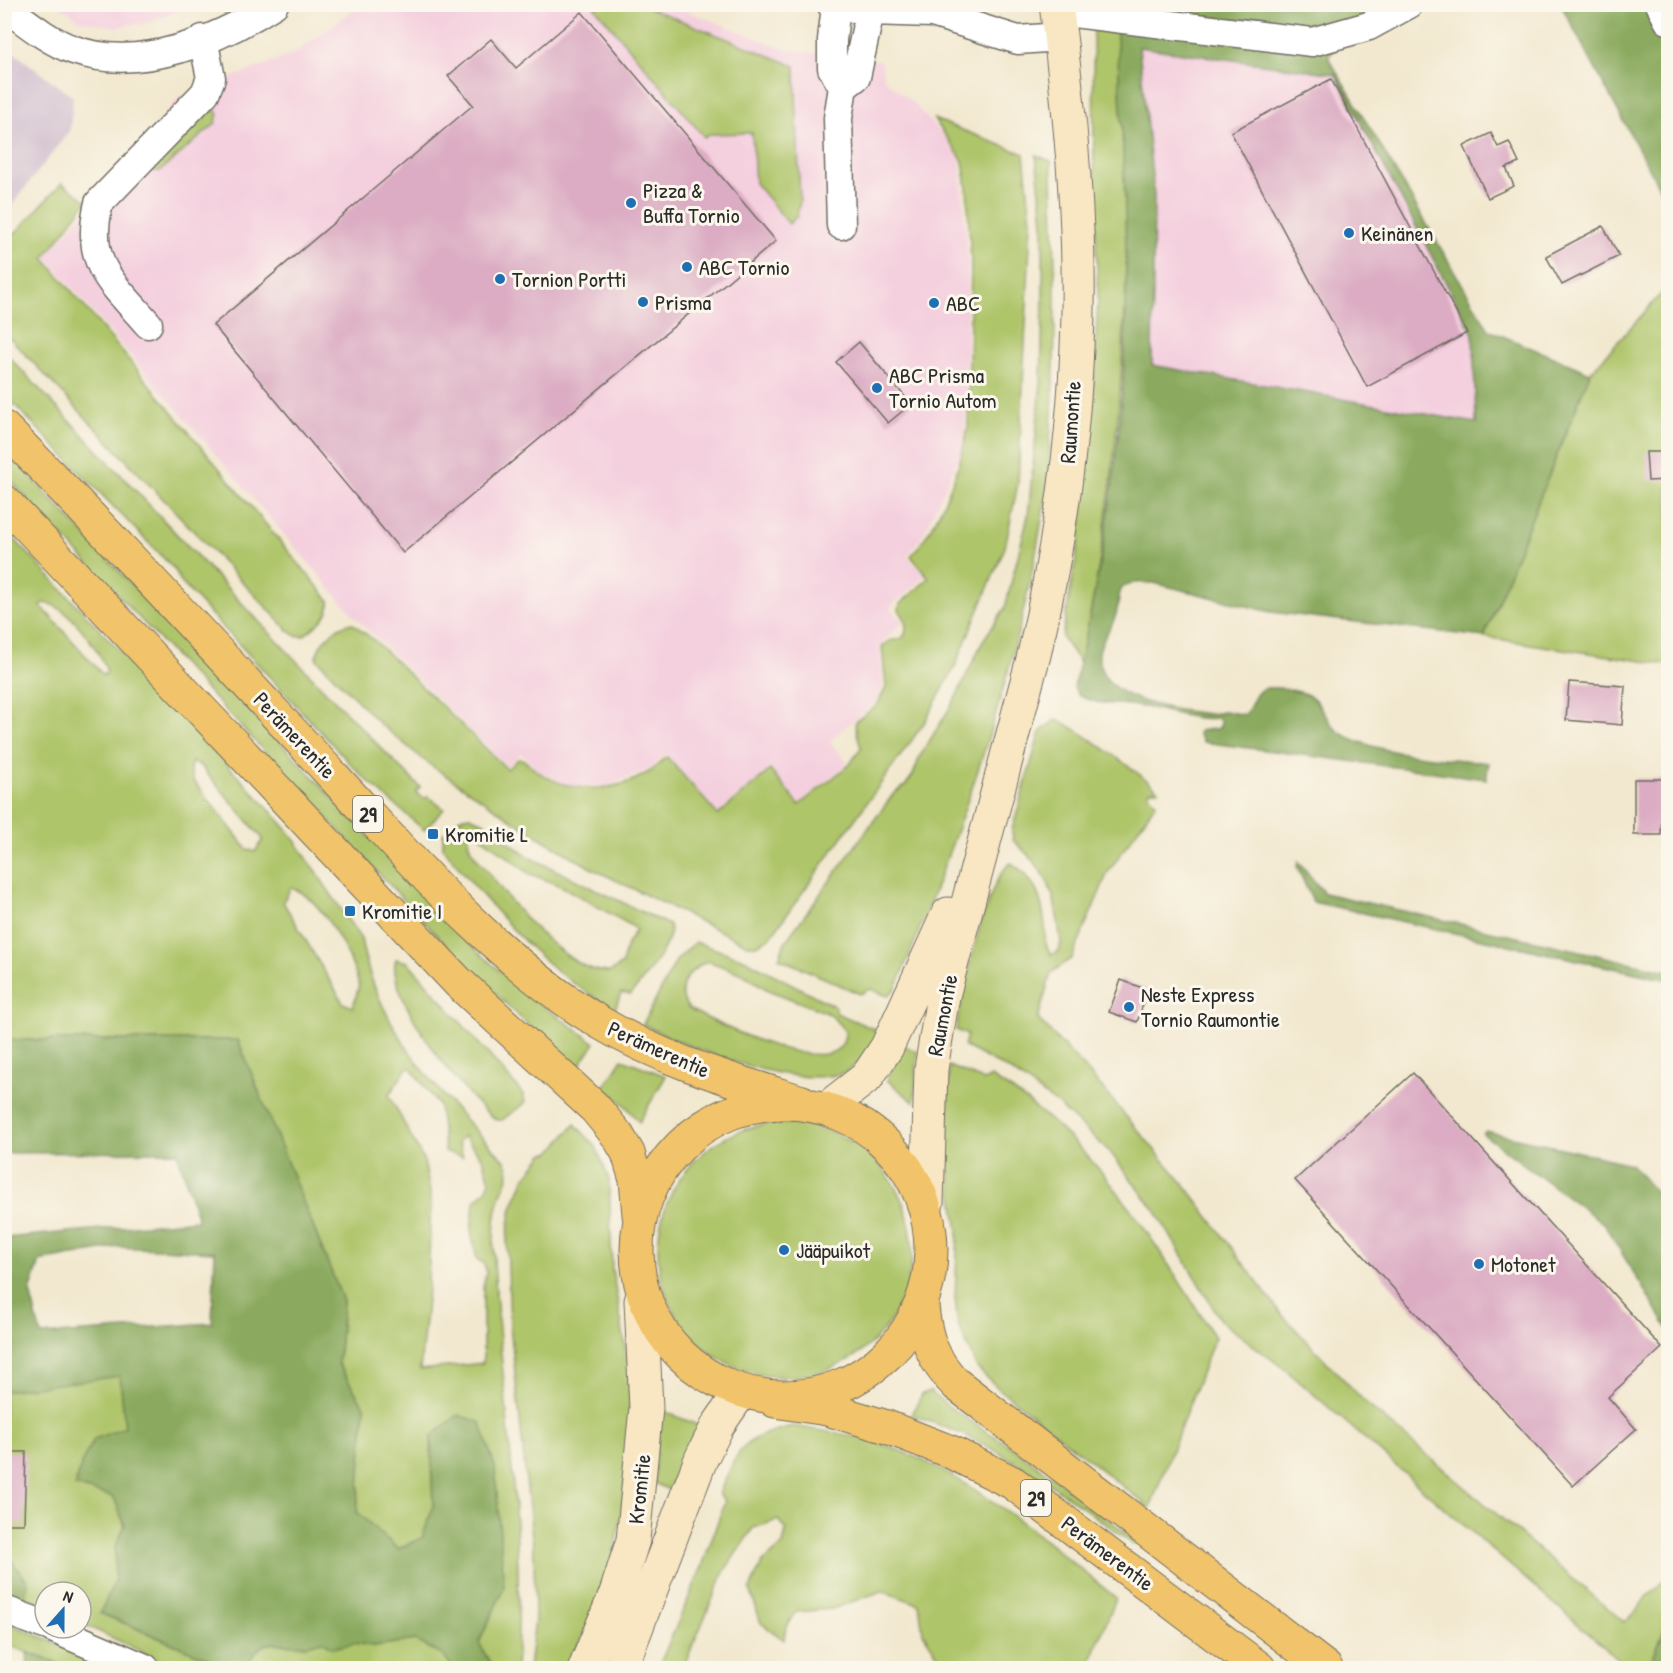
<svg xmlns="http://www.w3.org/2000/svg" width="1673" height="1673" viewBox="0 0 1673 1673" font-family="'Patrick Hand',sans-serif">
  <style>
    .built { fill: #f4cfde }
    .industrial { fill: #d0bdce }
    .green { fill: #afc56a; stroke: #6d784a; stroke-width: 1.5; fill-rule: evenodd }
    .forest { fill: #8baa5e; stroke: #5b6a44; stroke-width: 1.5; fill-rule: evenodd }
    .building { fill: #dbacc3 }
    .lines { fill: none; stroke-linecap: round; stroke-linejoin: round }
    .minor-casing { stroke: #716d64; stroke-width: 31 }
    .secondary-casing { stroke: #716d64; stroke-width: 35 }
    .trunk-casing { stroke: #716d64; stroke-width: 35 }
    .motorway-casing { stroke: #716d64; stroke-width: 35 }
    .minor { stroke: #fff; stroke-width: 28 }
    .secondary { stroke: #f9e7c3; stroke-width: 33 }
    .trunk { stroke: #f1c36a; stroke-width: 33 }
    .motorway { stroke: #f1c36a; stroke-width: 33 }
    .poi-dot { fill: #1f6fb2; stroke: #fbf7ec; stroke-width: 2 }
    .labels { text-anchor: middle; dominant-baseline: central; stroke-width: 6; stroke-linejoin: round; paint-order: stroke }
    .shield { fill: #fbf7ec; stroke: #696865; stroke-width: 1.5 }
    .shield-label { font-size: 21px; font-weight: bold; fill: #2b2b2b }
    .poi-label { font-size: 22px; fill: #2b2b2b; stroke: #fbf7ec; text-anchor: start }
    .street-label { font-size: 22px; fill: #2b2b2b; stroke: #fbf7ec }
  </style>
  <rect width="100%" height="100%" fill="#fbf7ec"/>
  <filter id="ink" filterUnits="userSpaceOnUse"><feTurbulence type="fractalNoise" baseFrequency=".0167" numOctaves="2"/><feDisplacementMap in="SourceGraphic" scale="12" xChannelSelector="R" yChannelSelector="G"/><feConvolveMatrix kernelMatrix="1 2 1 2 8 2 1 2 1" color-interpolation-filters="sRGB"/></filter>
  <filter id="wash" filterUnits="userSpaceOnUse"><feTurbulence type="fractalNoise" baseFrequency=".008" numOctaves="4" result="noise"/><feDisplacementMap in="SourceGraphic" scale="24" xChannelSelector="R" yChannelSelector="G"/><feGaussianBlur stdDeviation="1.35" result="paint"/><feColorMatrix in="noise" values="0 0 0 0 0 0 0 0 0 0 0 0 0 0 0 0 0 1.4 0 .05"/><feComposite in="paint" operator="in"/></filter>
  <g filter="url(#wash)">
    <rect width="100%" height="100%" fill="#f2e8cf"/>
    <path class="built" d="M59 5H192L151 22 115 27 80 20Z
      M361 5H670L788 50 881 61 884 79 913 103 944 136 960 160 968 262 965 427 961 452 923 535 907 556 925 576 890 607 902 622 879 647 883 686 876 701 829 741 848 763 799 803 770 768 718 813 666 754 648 770 607 786 569 785 539 771 521 753 507 766 354 616 46 257 178 98 293 54Z
      M1139 46 1335 74 1473 334 1476 423 1152 365 1154 195Z"/>
    <path class="industrial" d="M5 46 73 97 70 130 5 214Z"/>
    <path class="green" d="M593 5H642L795 66 800 202 797 216 789 224 755 183 752 133 709 134 705 138Z
      M1093 5H1115C1121 105 1130 207 1125 308 1120 428 1106 546 1080 663L1062 637 1078 547 1091 433 1098 298 1094 181Z
      M207 110H215L218 114 215 124 160 171H153L152 168Z
      M934 119 1024 154 1031 222 1018 483 1005 547 954 669 924 723 770 938 757 945H748L591 868 527 830 429 764 380 724 316 658C319 641 336 626 352 623L375 641 507 769 518 759 524 760C557 793 608 797 649 772 656 768 660 761 667 757L718 815 770 770 799 805 850 764 861 748 855 725 856 721 877 705 886 687 882 647 891 640C911 643 908 620 899 610L900 604 929 578 911 556C939 525 961 468 968 426L971 262 967 187 963 161Z
      M1036 155 1051 161C1056 250 1057 338 1051 428 1049 452 1048 476 1045 500 1019 670 961 829 896 988L888 996 870 989 860 994 779 958 785 942 894 793 905 786 913 775 920 756 953 703 984 639 1005 608 1028 516 1041 383 1043 301V222Z
      M62 183 87 201 44 258 329 600C332 616 315 627 303 636H296L287 629 5 333 4 245Z
      M1668 286V665L1484 637 1590 373Z
      M5 353C144 497 278 646 420 787L416 793 423 798 429 797 444 809 424 830 361 775 180 581 175 570 5 395Z
      M4 449 478 952 532 998 595 1043 579 1066 527 1024 462 962 5 475Z
      M4 528 267 807 290 833 361 939C377 1031 444 1098 506 1162 512 1175 507 1180 502 1192 492 1219 493 1249 495 1277 503 1407 526 1538 516 1668H489L490 1664 479 1643 504 1588 431 1436 433 1508 422 1538 398 1549 357 1512 365 1408 338 1364 343 1301 238 1040H5ZM43 603C69 604 98 649 107 671L104 676 41 606ZM192 762 200 765 263 839 255 852 247 849 193 780 190 768ZM291 888C320 895 352 957 359 985L353 1007 343 1003 283 902ZM407 1068H411L439 1106 445 1152 463 1157 458 1142 464 1136 483 1159 490 1181 486 1190 474 1202 471 1232 477 1259 484 1264 486 1273 483 1287V1363L420 1370 428 1290 431 1197 424 1161 389 1095Z
      M1055 720C1068 720 1146 778 1158 790H1151L1148 793 1156 803 1108 872 1072 958 1051 973 1038 1019 1084 1067 1188 1189 1281 1314 1368 1405 1624 1622 1668 1576V1620L1652 1660 1651 1668H1628L1287 1371 1221 1321 1155 1210 1110 1152 1057 1104 1011 1071 964 1046 967 1035 956 1030C961 999 986 877 1011 863 1035 878 1043 900 1045 928 1045 938 1045 947 1051 955L1059 951 1061 942C1053 889 1053 878 1013 840L1012 830 1040 732Z
      M463 817 470 816 483 822 527 856 669 925C676 942 641 981 631 995L621 993 615 1009C542 971 494 910 443 848V834L455 821ZM476 833 530 874 561 886 632 926 636 930 627 944 622 964 610 972C567 973 512 905 489 873 481 862 464 848 469 834Z
      M695 942 744 959 836 1007V1013L881 1032C871 1045 861 1065 845 1072 798 1091 685 1048 643 1024L676 961ZM708 961 743 974 768 990 830 1014 845 1031C846 1090 712 1021 689 1009 673 988 687 971 708 961Z
      M396 959 408 962 523 1094 525 1103 502 1120H497C468 1103 383 993 396 959Z
      M902 1045 918 1052 914 1102 887 1080Z
      M622 1059 666 1076 639 1122 624 1104 603 1088Z
      M949 1066 983 1080 991 1077C1099 1142 1149 1236 1215 1337L1150 1508 998 1388 977 1368 958 1324 955 1298 958 1231 946 1151Z
      M658 1250a127 127 0 1 1 254 0a127 127 0 1 1-254 0Z
      M575 1124 596 1147 609 1179 612 1269 628 1361 631 1426 621 1518 609 1570 570 1668H529L535 1619 534 1556 510 1325 507 1237 512 1208 525 1178 543 1154 551 1152Z
      M120 1375 125 1428 75 1486 114 1497 125 1526 115 1547 116 1581 100 1613 209 1659 221 1668H176L81 1623V1592H45V1606L25 1597 28 1582 5 1552 4 1391Z
      M930 1391C954 1413 983 1428 1010 1446 1053 1477 1095 1508 1136 1541L1134 1545C1091 1513 1048 1480 1001 1454 973 1437 942 1426 912 1415L922 1394Z
      M659 1409 700 1426 689 1442 669 1490 654 1483Z
      M793 1426C816 1430 841 1433 865 1439 958 1463 1043 1539 1116 1598L1088 1668H946L923 1633 919 1604 882 1591 832 1609 796 1612 786 1626 784 1640 761 1623 750 1589 762 1563 783 1545 786 1530 778 1520 753 1528 725 1570 683 1668H658L702 1567 725 1501 719 1494C739 1447 741 1438 793 1426Z
      M4 1621 113 1668H68L5 1644Z
      M415 1640 442 1655 454 1668H245C265 1633 269 1646 305 1645 312 1645 316 1641 323 1641L333 1648 353 1643 374 1646Z"/>
    <path class="forest" d="M1115 5H1377L1328 57 1489 330 1590 373 1484 637 1271 612 1154 583C1106 579 1126 596 1113 622 1107 634 1097 646 1099 660 1103 695 1152 705 1180 710 1193 712 1213 717 1225 711L1244 715C1253 708 1253 689 1267 688 1278 687 1308 691 1315 700 1328 716 1328 727 1348 737 1390 757 1443 757 1489 763L1486 779 1203 742 1198 733 1201 730 1218 729 1221 724 1219 718C1190 721 1165 709 1136 706 1114 702 1100 707 1078 695L1074 687C1104 563 1124 433 1126 305 1127 204 1121 105 1115 5ZM1139 47 1335 74 1473 334 1476 423 1152 365 1154 195Z
      M1561 5H1646L1668 47V204Z
      M1298 861 1324 893 1668 971V980L1313 902 1297 867Z
      M4 1040H238L343 1301 338 1364 365 1408 357 1512 398 1549 422 1538 433 1508 431 1436 458 1415 480 1422 495 1467 504 1588 479 1642 490 1664 489 1668H454L442 1655 415 1640 374 1646 354 1643 333 1648 323 1641C316 1641 312 1645 305 1645 269 1645 265 1634 245 1668H221L209 1659 100 1613 115 1581V1547L125 1526 114 1497 75 1486 82 1462 94 1439 125 1427 120 1376 5 1391V1238L198 1220 177 1152 5 1153ZM118 1247 215 1252 212 1323 41 1335 30 1292 40 1261Z
      M1486 1131 1631 1164 1668 1207V1329L1604 1224 1483 1134Z
      M4 1552 28 1582 25 1597 5 1589Z
      M1668 1622V1668H1663L1652 1660Z
      M27 1652 68 1668H28Z"/>
    <g id="blocks">
      <path class="building" d="M582 12 776 241 403 553 213 325 473 105 448 76 491 39 516 68Z
        M1331 79 1467 333 1367 387 1231 132Z
        M1491 133 1498 147 1509 142 1519 163 1506 168 1514 186 1488 198 1464 146Z
        M1603 226 1619 256 1562 285 1546 256Z
        M859 342 911 404 888 423 836 362Z
        M1646 452H1668V480L1648 481Z
        M1569 682 1625 686 1622 725 1566 720Z
        M1634 779H1664V790H1668V814H1662L1661 835H1634Z
        M1121 980 1148 990 1137 1022 1109 1012Z
        M1413 1073 1662 1348 1608 1397 1636 1429 1573 1486 1295 1180Z
        M4 1452H26L24 1524H4Z"/>
    </g>
  </g>
  <g filter="url(#ink)">
    <use href="#blocks" fill-opacity="0" stroke="#716d64" stroke-width="1.5"/>
    <g class="lines">
      <g class="minor-casing">
        <path id="minor" d="M831 4 870 11 932 13 1018 40 1060 37
          M1660 4 1668 20
          M4 6C26 22 48 41 74 50 141 73 218 40 274 4
          M836 6 832 40V68L843 87 838 118 841 225
          M1057 11 1312 42 1369 26 1409 4
          M843 87 856 77 870 11
          M148 324C111 281 84 264 99 203L205 93 211 78 203 39
          M4 1610 45 1625
          M52 1628 145 1668"/>
      </g>
      <g class="secondary-casing">
        <path id="secondary" d="M827 1108 867 1077 887 1047 948 914
          M927 1203 931 1069 943 996 1034 655C1066 517 1083 373 1077 231 1074 155 1066 80 1056 4
          M585 1668 616 1593 633 1540 646 1408 641 1301
          M621 1668 701 1459 718 1425 740 1393"/>
      </g>
      <g class="trunk-casing">
        <path id="trunk" d="M4 428C117 542 225 660 334 777 415 864 496 960 599 1022 662 1060 732 1080 802 1102
          M4 501 458 982 595 1108 618 1136 628 1153 636 1180 639 1215
          M637 1250a147 147 0 1 1 294 0a147 147 0 1 1-294 0Z"/>
      </g>
      <g class="motorway-casing">
        <path id="motorway" d="M922 1306C925 1338 933 1361 956 1384L1326 1668
          M775 1401 827 1409 887 1427 951 1452 1013 1483 1259 1668"/>
      </g>
      <use href="#minor" class="minor"/>
      <use href="#secondary" class="secondary"/>
      <use href="#trunk" class="trunk"/>
      <use href="#motorway" class="motorway"/>
    </g>
  </g>
  <g class="poi-dot">
    <circle cx="631" cy="203" r="6"/>
    <circle cx="1349" cy="233" r="6"/>
    <circle cx="687" cy="267" r="6"/>
    <circle cx="500" cy="279" r="6"/>
    <circle cx="643" cy="302" r="6"/>
    <circle cx="934" cy="303" r="6"/>
    <circle cx="877" cy="388" r="6"/>
    <rect x="427" y="828" width="12" height="12" rx="3"/>
    <rect x="344" y="905" width="12" height="12" rx="3"/>
    <circle cx="1129" cy="1007" r="6"/>
    <circle cx="784" cy="1250" r="6"/>
    <circle cx="1479" cy="1264" r="6"/>
  </g>
  <g class="labels">
    <g class="shield">
      <rect x="353" y="796" width="30" height="36" rx="4.5"/>
      <rect x="1021" y="1480" width="30" height="36" rx="4.5"/>
    </g>
    <g class="shield-label">
      <text x="368" y="814">29</text>
      <text x="1036" y="1498">29</text>
    </g>
    <g class="poi-label">
      <text x="643" y="190">Pizza &amp;<tspan x="643" dy="25">Buffa Tornio</tspan></text>
      <text x="1361" y="233">Keinänen</text>
      <text x="699" y="267">ABC Tornio</text>
      <text x="512" y="279">Tornion Portti</text>
      <text x="655" y="302">Prisma</text>
      <text x="946" y="303">ABC</text>
      <text x="889" y="375">ABC Prisma<tspan x="889" dy="25">Tornio Autom</tspan></text>
      <text x="445" y="834">Kromitie L</text>
      <text x="362" y="911">Kromitie I</text>
      <text x="1141" y="994">Neste Express<tspan x="1141" dy="25">Tornio Raumontie</tspan></text>
      <text x="796" y="1250">Jääpuikot</text>
      <text x="1491" y="1264">Motonet</text>
    </g>
    <g class="street-label">
      <text transform="translate(1070 422) rotate(-86)">Raumontie</text>
      <text transform="translate(295 735) rotate(47)">Perämerentie</text>
      <text transform="translate(942 1015) rotate(-79)">Raumontie</text>
      <text transform="translate(659 1049) rotate(24)">Perämerentie</text>
      <text transform="translate(639 1489) rotate(-84)">Kromitie</text>
      <text transform="translate(1108 1553) rotate(37)">Perämerentie</text>
    </g>
  </g>
  <rect width="1673" height="1673" fill="none" stroke="#fbf7ec" stroke-width="24"/>
  <g transform="translate(63 1610) rotate(21)"><circle r="28" fill="#fbf7ec" stroke="#a8a59f" stroke-width="1.5"/>
  <path d="M0-4.5L10 22L0 15L-10 22Z" fill="#1f6fb2"/>
  <text y="-9" font-size="16" font-weight="bold" text-anchor="middle" fill="#2b2b2b">N</text>
  </g>
</svg>
